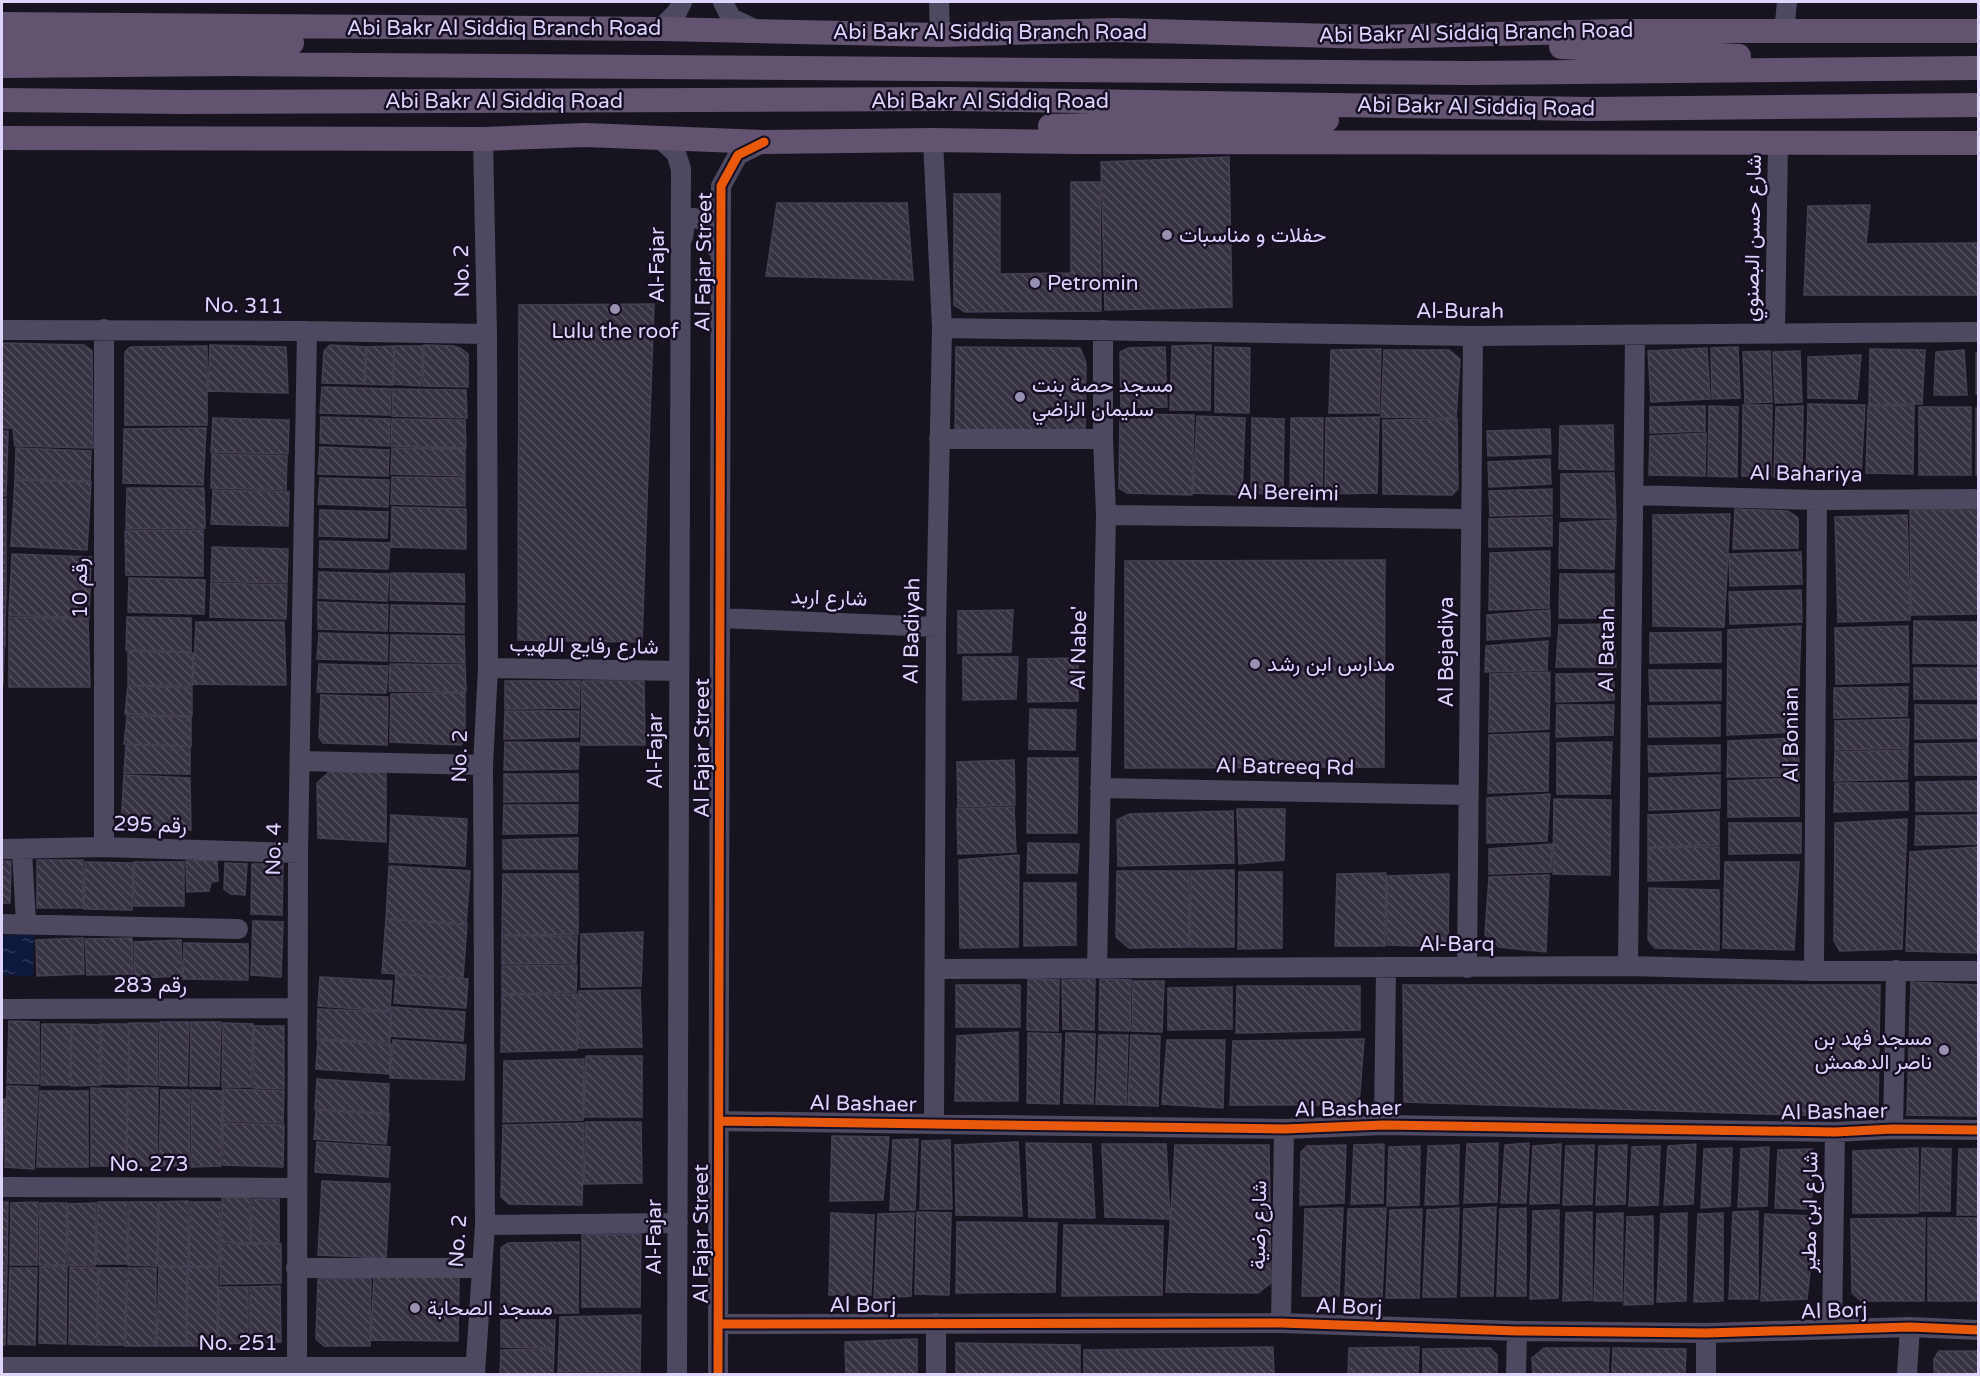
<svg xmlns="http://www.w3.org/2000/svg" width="1980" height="1376" viewBox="0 0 1980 1376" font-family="'Varela Round',Vazirmatn,sans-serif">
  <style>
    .water { fill: url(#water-ripples) }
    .building { fill: url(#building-back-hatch); stroke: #453f53; stroke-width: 1.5 }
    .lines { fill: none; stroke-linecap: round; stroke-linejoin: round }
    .minor { stroke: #4d4960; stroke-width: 20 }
    .major { stroke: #625371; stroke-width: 24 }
    .cycleway-casing { stroke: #160f24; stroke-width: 13 }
    .cycleway { stroke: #e8590c; stroke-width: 9 }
    .poi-dot { fill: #9891b0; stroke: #160f24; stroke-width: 2 }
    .labels { text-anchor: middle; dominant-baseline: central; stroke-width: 5; stroke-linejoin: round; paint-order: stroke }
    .street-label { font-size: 21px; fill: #ded4fe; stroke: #160f24 }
    .poi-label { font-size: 21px; fill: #ded4fe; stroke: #160f24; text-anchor: start }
  </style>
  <defs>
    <pattern id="water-ripples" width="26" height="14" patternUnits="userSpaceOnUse" patternTransform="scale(1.5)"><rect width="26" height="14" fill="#0d183e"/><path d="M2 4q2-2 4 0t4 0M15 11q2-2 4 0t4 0" fill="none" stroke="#30395b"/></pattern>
    <pattern id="building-back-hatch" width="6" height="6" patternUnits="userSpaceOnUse" patternTransform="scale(1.5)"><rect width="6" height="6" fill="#373241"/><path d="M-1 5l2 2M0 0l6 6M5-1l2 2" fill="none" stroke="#544f5e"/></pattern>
  </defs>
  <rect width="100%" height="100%" fill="#17141f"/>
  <path class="water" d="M2 935H34L33 976 2 975Z"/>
  <path class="building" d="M1229 157 1232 307 1105 310 1101 162Z
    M1071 182H1100L1101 311 965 312 954 305V194H1000V274L1071 273Z
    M777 203H907L913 280 766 276Z
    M1870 205 1866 244 1978 243V295H1804L1808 206Z
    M654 304 642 642 518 640 519 305Z
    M2 343 84 345 92 351 93 448 15 446 13 428H2Z
    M210 345 286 347 288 393 208 391Z
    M330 345 366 347 364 384 322 383 324 351Z
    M424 345 453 346 460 348 468 354V387L423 386Z
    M1211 345 1210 410H1170L1172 346Z
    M207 346V425H125V352L130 347Z
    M394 346 393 385 365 384 367 347Z
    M395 346H423L421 386 393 384Z
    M956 347 1080 348 1086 363 1085 432 955 430Z
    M1165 347 1167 407 1121 408 1120 352 1128 348Z
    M1215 347 1250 348 1249 413 1215 412Z
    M1738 347 1740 398 1712 399 1711 348Z
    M1707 348 1710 399 1651 402 1648 351Z
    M1381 349 1379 413H1329L1331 350Z
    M1870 349 1925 350 1922 404 1869 405Z
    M1384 350H1449L1460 359 1456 418 1381 417Z
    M1964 350 1967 395H1934L1936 352Z
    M1770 351 1772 402 1745 403 1743 352Z
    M1800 351 1802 402 1775 403 1773 352Z
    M1976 353H1978V394H1976Z
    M1861 355 1857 399 1808 398V357Z
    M322 387 391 389 390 415 320 413Z
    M393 389 466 390 467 418 392 416Z
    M1808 404 1865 405 1861 475 1806 476Z
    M1743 405H1772L1771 476H1742Z
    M1705 406V431L1650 433V407Z
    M1709 406 1738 407 1737 477 1708 476Z
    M1803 406 1802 478 1774 477 1776 407Z
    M1868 406H1914L1913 474 1866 473Z
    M1919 407H1971V475H1919Z
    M1976 408H1978V475H1976Z
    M1120 414 1194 415 1192 495 1127 493 1119 488Z
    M1197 416 1245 418 1242 495 1193 493Z
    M321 417 390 419 389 446 320 443Z
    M1379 417 1377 493 1325 494 1326 418Z
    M213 418 289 420 288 454 211 452Z
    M1252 418 1284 419 1283 494 1251 493Z
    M1291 418H1323L1322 493H1290Z
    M392 419 465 420 466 448 391 446Z
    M1457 419 1458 489 1452 495 1383 494V420Z
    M1613 425 1614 470 1559 469 1560 426Z
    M206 428 203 485 123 483 124 429Z
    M1550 429 1551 454 1488 456 1487 431Z
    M2 431H8L6 496H2Z
    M1706 433 1705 476 1649 475 1650 436Z
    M320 447 389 450 388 476 318 474Z
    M16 448 91 451 90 481 15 479Z
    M392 448 465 449V476L391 474Z
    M212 454 287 456 286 490 211 488Z
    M1550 459 1551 484 1489 487 1488 462Z
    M1614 473 1616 518 1561 517V474Z
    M392 477 465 478V506L391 504Z
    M320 478 389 480 388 507 318 504Z
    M15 480 91 482 87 550 11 546Z
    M127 488H204L205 528 126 529Z
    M1552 489V514L1490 516 1489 491Z
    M213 490 289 492 288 526 211 524Z
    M2 499H6V557H2Z
    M392 507 466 509V549L391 547Z
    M1735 509 1788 511 1798 518V548L1733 549Z
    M320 510 388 512 387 538 319 536Z
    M1910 510H1978V614L1911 615Z
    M1730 514 1724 627 1653 626V515Z
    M1907 515 1910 620 1838 622 1835 517Z
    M1552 517V546L1489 547V519Z
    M1616 520 1614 569 1559 568 1560 523Z
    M203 530V576L126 575 125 531Z
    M320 541 390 543 388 569 319 567Z
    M212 547 288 549 287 583 211 581Z
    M1550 551 1549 608 1489 610 1490 553Z
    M1801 552 1802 584 1730 586 1729 554Z
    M12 554 91 557 89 618 9 615Z
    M2 559H6V589H2Z
    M1385 560 1384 767 1125 768V561Z
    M319 572 389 574 387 601 318 598Z
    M391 573 464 574 465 602 390 600Z
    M1560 574H1614V618H1559Z
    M129 578 205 580 204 614 128 612Z
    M211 583 287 585 286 619 210 617Z
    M1801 590 1802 622 1730 624 1729 592Z
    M2 591H6L5 620H2Z
    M318 602 388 605 387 631 318 629Z
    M391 605 464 606V633L390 631Z
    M1013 610 1011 652 958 653V611Z
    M1550 610V636L1487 640V615Z
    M9 617 88 619 90 687H9Z
    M127 617 191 618V652L126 650Z
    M2 620H5V646H2Z
    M1914 621 1978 622V664L1913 663Z
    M196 622H284L286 685 193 684Z
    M1613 624 1616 667H1556L1559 625Z
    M1801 626 1797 732 1727 735 1728 630Z
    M1908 626 1909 682 1836 684 1835 628Z
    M1721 632V662L1650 663V633Z
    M319 633 388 635 387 661 317 659Z
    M391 635 464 636 465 663 390 661Z
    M1548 641 1547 670 1485 672 1486 646Z
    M2 648H4L3 685H2Z
    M128 651 193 653 192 686 128 685Z
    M963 657H1018L1016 699 963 700Z
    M1078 658V701L1028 702V659Z
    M319 664 388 666 386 693 317 692Z
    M390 664 465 665 466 692 389 691Z
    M1914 668H1978V699H1914Z
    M1649 670H1721V700L1650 701Z
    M1550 672 1549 729 1489 732 1490 674Z
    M1614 673V700L1556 702V674Z
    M505 681H580L579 708 505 709Z
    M582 681H644L645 745H581Z
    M128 686 192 688V716L125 714Z
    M1908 687 1907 716 1834 718V688Z
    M465 693V738L461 745 390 742 391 694Z
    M321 695 388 697 387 745 323 743 319 737Z
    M1557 705H1614L1613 735 1556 737Z
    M1720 705V736L1649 737 1648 706Z
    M1915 705H1978V738L1915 739Z
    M1030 709 1076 710 1075 750 1029 749Z
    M505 711H579L578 737 504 739Z
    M127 716 191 717V746L124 744Z
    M1909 719 1908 748 1835 750V721Z
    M1549 733 1548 791 1488 793 1489 735Z
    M1798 738 1799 776 1727 777 1728 741Z
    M505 742 579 743 578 769 504 770Z
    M1612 742 1610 794H1557V743Z
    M1978 743V775H1915V744Z
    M126 745 190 746V774L124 773Z
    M1720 745V771L1649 772 1648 746Z
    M1908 750 1907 779 1834 781 1835 752Z
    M1028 758H1078L1077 833H1027Z
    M1014 760 1015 805 958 807 957 762Z
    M329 772H386V842L318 838 317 783Z
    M504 774H578V801L504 802Z
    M124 775 190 778 191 830H129L121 825Z
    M1720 775V808L1649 810V778Z
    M1799 778V816L1728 817V781Z
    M1978 781V811H1916V782Z
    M1835 783H1908V810L1834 812Z
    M1550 794 1547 841 1487 843V798Z
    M1554 799 1611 800 1610 875 1553 874Z
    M504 805H578L577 833 503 834Z
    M1014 807 1016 852 958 854 957 809Z
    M1237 809H1285L1284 860 1239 864Z
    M1233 811 1234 863 1118 866 1117 820 1129 814Z
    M1719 812V845L1648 847V815Z
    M391 815 467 819 465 866 389 862Z
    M1978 815V844L1915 845 1916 816Z
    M1907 819 1902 949 1840 951 1834 941 1835 823Z
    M1729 823H1801V853L1729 854Z
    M578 838 577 869H503V840Z
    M1028 843 1079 844 1077 873H1027Z
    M1552 844 1551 872 1489 874V849Z
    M1719 847V879L1648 881V848Z
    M1978 847V953L1906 951 1910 852Z
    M1019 855 1018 947 960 948 959 860Z
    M37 860H83V908H37Z
    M217 860 218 881 211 882 209 891 187 892 186 861Z
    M2 861H11L10 903H2Z
    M85 862 133 863 132 910 84 909Z
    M134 862H184V906H134Z
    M1725 862H1799L1794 950 1723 948Z
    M225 863 247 864 245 895 231 894 224 889Z
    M252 864H283L282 915 251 914Z
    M389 866 470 871 466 925 386 919Z
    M1234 870V947H1190L1191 871Z
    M1117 871H1189V947L1129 948 1116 937Z
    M1239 872H1282V948L1238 949Z
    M1386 873 1385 946H1335L1337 874Z
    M503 874H578V934L502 935Z
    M1449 874 1448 947 1387 945V876Z
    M1549 875 1546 952 1499 947 1485 935 1489 877Z
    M1024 883H1076V945L1024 946Z
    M1649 888 1719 890V950L1655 948 1648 940Z
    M386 919 467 924 463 978 382 973Z
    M253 921 283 922 281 977 251 975Z
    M643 932 641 986 581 987V934Z
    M502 936H577L576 963 502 964Z
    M83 938 84 974 37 976 36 940Z
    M132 938 133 974 87 975 85 939Z
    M181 940 182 976 135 978 134 942Z
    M184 943 248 944V980L183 979Z
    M577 965 576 992 502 994V966Z
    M396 974 468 979 466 1008 394 1003Z
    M320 977 392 981 390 1011 318 1006Z
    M1028 979 1059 980 1058 1031 1027 1030Z
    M1095 979 1094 1030 1063 1029 1062 980Z
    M1100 979 1131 980 1130 1031 1099 1030Z
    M1133 981H1164L1162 1032 1132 1031Z
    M1911 982 1978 985V1116L1907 1115Z
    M956 985H1020V1027H956Z
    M1403 985H1880L1878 1107 1859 1117 1404 1102Z
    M1237 986H1360V1030L1236 1033Z
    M1232 987V1029L1168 1030V988Z
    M640 990 642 1047 578 1048 579 991Z
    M577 994V1050L501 1052 502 995Z
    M392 1007 465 1012 463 1041 390 1036Z
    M318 1009 391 1012 390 1042 317 1039Z
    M9 1021 39 1022V1084L7 1083Z
    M160 1022H189L187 1086 159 1085Z
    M191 1022H221L219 1086H190Z
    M129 1023H158L157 1085 129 1084Z
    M223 1023 253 1024 251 1087H222Z
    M42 1024H71L70 1085H41Z
    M72 1024 100 1025V1085L71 1086Z
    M101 1024H129L128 1084H101Z
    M254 1026H284V1089L253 1088Z
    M1018 1032V1101H955L957 1036Z
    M1028 1033 1061 1034 1059 1104 1027 1103Z
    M1066 1033 1095 1034 1093 1104 1064 1103Z
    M1099 1035H1128L1126 1105 1096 1104Z
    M1131 1035 1160 1036 1158 1106 1128 1105Z
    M1364 1039 1359 1105H1230L1233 1041Z
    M318 1040 391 1044 389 1074 316 1069Z
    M393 1040 466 1045 464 1080 390 1078Z
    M1167 1040H1225L1223 1108 1162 1104Z
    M586 1056H642V1117H584Z
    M584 1059 583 1120 503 1122 504 1061Z
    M317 1079 389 1084 388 1113 315 1109Z
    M7 1086 38 1087 34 1169 5 1167Z
    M91 1088 127 1089 126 1166H91Z
    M128 1088H158L157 1166H127Z
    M223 1089 284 1091 283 1123 223 1121Z
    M161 1090H190L189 1166H159Z
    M192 1090 222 1091 221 1166 191 1167Z
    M40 1091H88V1167H37Z
    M2 1099H6L2 1169Z
    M316 1110 389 1114 386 1144 314 1139Z
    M586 1122H641L642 1183 584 1184Z
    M223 1123 284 1125 283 1167 223 1165Z
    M584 1123 582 1205 509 1204 501 1197 503 1125Z
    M832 1136 889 1137 883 1200 830 1201Z
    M918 1139 915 1210H890L893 1140Z
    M950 1140 952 1209H920L922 1141Z
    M317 1142 390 1147 388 1177 315 1172Z
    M1018 1142 1022 1216 956 1215 955 1145Z
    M1026 1143 1091 1144 1095 1218 1029 1217Z
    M1498 1143 1497 1202 1464 1203 1467 1144Z
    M1529 1143 1526 1203H1501L1505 1145Z
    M1102 1144H1166L1170 1219 1105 1217Z
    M1384 1144 1383 1203 1351 1204 1354 1145Z
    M1561 1144 1559 1203 1530 1204 1533 1146Z
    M1696 1144 1693 1204 1664 1205 1668 1146Z
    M1175 1145H1269L1271 1283 1258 1293 1166 1292Z
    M1346 1145 1344 1203 1300 1205 1301 1152 1307 1146Z
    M1459 1145 1458 1204 1425 1205 1428 1146Z
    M1594 1145 1592 1204 1563 1205 1566 1146Z
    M1627 1145 1625 1204 1596 1205 1599 1146Z
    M1420 1146 1419 1205 1387 1206 1389 1147Z
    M1660 1146 1658 1205 1629 1206 1632 1147Z
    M1769 1147 1767 1206 1738 1207 1741 1149Z
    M1732 1148 1730 1206 1701 1208 1704 1149Z
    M1918 1148V1213H1853V1151Z
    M1922 1148 1951 1149 1950 1211H1920Z
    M1812 1149 1813 1178 1811 1209 1775 1208 1778 1150Z
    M1959 1149H1978V1215H1957Z
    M322 1181 390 1184 386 1258 318 1255Z
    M222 1198H250V1243L221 1242Z
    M252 1199H279V1243H251Z
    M188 1201V1266H158L159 1202Z
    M2 1202H8L7 1265H2Z
    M38 1202 37 1265H10L11 1203Z
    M98 1202H127V1264H96Z
    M129 1202H158L157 1266 128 1265Z
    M190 1202H220L219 1266H189Z
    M40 1203H67L66 1265H39Z
    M96 1203 95 1266 68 1265V1204Z
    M1496 1207 1493 1296H1461L1464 1209Z
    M1343 1208 1339 1296H1302L1305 1209Z
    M1386 1208 1382 1297H1345L1348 1209Z
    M1459 1208 1456 1297H1423L1427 1210Z
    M1526 1208V1296H1497L1500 1209Z
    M1422 1209 1419 1298H1386L1390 1210Z
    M1559 1210 1558 1298 1530 1299 1533 1211Z
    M1758 1211V1299H1729L1733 1212Z
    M917 1212 951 1213 949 1295 915 1294Z
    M1592 1212V1300L1563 1301 1566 1213Z
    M831 1213 874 1215 871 1295H829Z
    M914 1213 911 1296 874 1298 878 1214Z
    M1623 1213 1622 1301H1594L1597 1214Z
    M1687 1213 1686 1301 1657 1302 1661 1214Z
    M1723 1213V1301L1694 1302 1698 1214Z
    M1765 1214 1809 1216 1811 1261 1807 1299 1761 1301Z
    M1653 1216V1304L1624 1305 1627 1217Z
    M1925 1218 1924 1301H1861L1852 1293 1851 1219Z
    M1928 1218H1978V1301H1928Z
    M957 1222 1057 1223 1055 1292 956 1293Z
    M1064 1225 1163 1226 1162 1295 1062 1296Z
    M641 1234 640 1307H582V1235Z
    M579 1242 578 1313H501V1248L508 1243Z
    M221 1244H281V1283L220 1284Z
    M67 1266 66 1344 39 1343 40 1267Z
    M2 1267H7L5 1345H2Z
    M70 1267 98 1268 97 1345 69 1344Z
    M159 1267H187L186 1346H157Z
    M188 1267H218L217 1346H187Z
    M10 1268H37L35 1345 8 1344Z
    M99 1268H126L125 1345H97Z
    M128 1268H156V1346H125Z
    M374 1276 459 1277 458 1341 371 1340Z
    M371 1278 370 1346H324L316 1339 318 1279Z
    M280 1286 281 1342 250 1343V1287Z
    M219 1287H248V1343L218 1344Z
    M641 1315 640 1372H558L560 1317Z
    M501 1320H555L554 1348 501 1347Z
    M917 1339V1374H846L845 1342Z
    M956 1343 1080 1345V1374H956Z
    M1273 1347 1274 1374H1084V1350Z
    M1419 1347 1418 1374H1348L1349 1348Z
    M1490 1348 1497 1355V1374H1423V1349Z
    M1544 1348H1609L1608 1374H1533L1532 1358Z
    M1613 1348 1686 1349 1685 1374H1612Z
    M554 1349 553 1374H500L501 1350Z
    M1939 1351H1978V1374H1934V1359Z"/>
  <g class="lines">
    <path class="minor" d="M723 2 731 18 757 30
      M939 2 940 35
      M660 29 677 12 682 2
      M1784 32 1787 2
      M658 137 676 153 681 169 677 1374
      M933 140 942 328 936 627 934 1123
      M683 237 685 224 690 218C710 217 712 231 715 247
      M942 328 1473 336 1978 332
      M2 330 307 331 487 334
      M1775 333 1778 143
      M939 439H1103
      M1633 495 1817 500 1978 499
      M1106 515 1470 519
      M720 618 936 627
      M488 668 679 671
      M300 761 483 765
      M1100 788 1469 795
      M104 847V329
      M2 849 104 847 298 853
      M22 850 26 923
      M2 924 238 929
      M1628 966 1635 335
      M1097 968 1106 515 1103 439V330
      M1467 968 1473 336
      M935 969 1628 966 1814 971H1978
      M1814 971 1817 500
      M2 1009 298 1008
      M719 1121 1284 1129 1384 1125 1835 1132 1893 1129 1978 1130
      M1384 1125 1386 968
      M1893 1129 1896 970
      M2 1187 296 1188
      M485 1225 678 1223
      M296 1268H481
      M1281 1323 1284 1129
      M718 1324 1281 1323 1517 1331 1706 1333 1910 1327 1978 1330
      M1832 1329 1835 1132
      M2 1367H475
      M297 1367 298 853 307 331
      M475 1374 485 1225 483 765 488 668 487 334 483 139
      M718 1374 721 186 738 155 764 142
      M936 1374V1323
      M1516 1374 1517 1331
      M1706 1374V1333
      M1907 1374 1910 1327"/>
    <path class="major" d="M2 24 660 29 940 35 1115 30 1374 37 1617 31H1978
      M2 47 292 43
      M1561 47 1739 56
      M2 66 236 64 1469 73 1978 68
      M2 100 182 102 952 99 1589 109 1978 105
      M1050 126 1327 120
      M2 138 483 139 585 135 764 142 933 140 1078 142 1978 143"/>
    <g class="cycleway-casing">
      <path id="cycleway" d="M719 1121 1284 1129 1384 1125 1835 1132 1893 1129 1978 1130
        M718 1324 1281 1323 1517 1331 1706 1333 1910 1327 1978 1330
        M718 1374 721 186 738 155 764 142"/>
    </g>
    <use href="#cycleway" class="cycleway"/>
  </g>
  <g class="poi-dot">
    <circle cx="1167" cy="235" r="6"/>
    <circle cx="1035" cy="283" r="6"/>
    <circle cx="615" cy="309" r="6"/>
    <circle cx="1020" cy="397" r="6"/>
    <circle cx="1255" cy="664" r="6"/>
    <circle cx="1944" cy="1050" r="6"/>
    <circle cx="415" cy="1308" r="6"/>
  </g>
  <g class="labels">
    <g class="street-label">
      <text x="504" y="28">Abi Bakr Al Siddiq Branch Road</text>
      <text x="990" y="32">Abi Bakr Al Siddiq Branch Road</text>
      <text transform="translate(1476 33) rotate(-1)">Abi Bakr Al Siddiq Branch Road</text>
      <text x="504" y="101">Abi Bakr Al Siddiq Road</text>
      <text x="990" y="101">Abi Bakr Al Siddiq Road</text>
      <text transform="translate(1476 107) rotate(1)">Abi Bakr Al Siddiq Road</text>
      <text transform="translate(1753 238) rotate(-89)">شارع حسن البصنوي</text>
      <text transform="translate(704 262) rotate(-89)">Al Fajar Street</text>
      <text transform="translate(657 265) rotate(-90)">Al-Fajar</text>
      <text transform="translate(462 271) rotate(-91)">No. 2</text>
      <text transform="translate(244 306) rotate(1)">No. 311</text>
      <text x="1460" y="311">Al-Burah</text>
      <text transform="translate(1806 474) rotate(1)">Al Bahariya</text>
      <text transform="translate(1288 493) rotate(1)">Al Bereimi</text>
      <text transform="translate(80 588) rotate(-90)">رقم 10</text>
      <text transform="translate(829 598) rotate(2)">شارع اربد</text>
      <text transform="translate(912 631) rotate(-89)">Al Badiyah</text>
      <text transform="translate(584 646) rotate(1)">شارع رفايع اللهيب</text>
      <text transform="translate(1079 648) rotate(-89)">Al Nabe'</text>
      <text transform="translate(1607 650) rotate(-89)">Al Batah</text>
      <text transform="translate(1446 652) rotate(-90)">Al Bejadiya</text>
      <text transform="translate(1791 735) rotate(-90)">Al Bonian</text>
      <text transform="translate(702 748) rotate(-90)">Al Fajar Street</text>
      <text transform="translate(655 751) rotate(-90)">Al-Fajar</text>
      <text transform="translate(460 756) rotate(-89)">No. 2</text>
      <text transform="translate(1285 767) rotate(1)">Al Batreeq Rd</text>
      <text transform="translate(150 825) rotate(2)">رقم 295</text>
      <text transform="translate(274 849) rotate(-89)">No. 4</text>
      <text x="1457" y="944">Al-Barq</text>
      <text x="150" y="985">رقم 283</text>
      <text transform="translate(863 1104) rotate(1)">Al Bashaer</text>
      <text transform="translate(1348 1109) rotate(-1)">Al Bashaer</text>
      <text transform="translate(1834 1112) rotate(-1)">Al Bashaer</text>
      <text x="149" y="1164">No. 273</text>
      <text transform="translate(1810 1212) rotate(-89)">شارع ابن مطير</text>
      <text transform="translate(1259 1225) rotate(-89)">شارع رضية</text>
      <text transform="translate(701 1234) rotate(-90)">Al Fajar Street</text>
      <text transform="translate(654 1237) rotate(-90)">Al-Fajar</text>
      <text transform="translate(458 1241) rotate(-86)">No. 2</text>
      <text x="863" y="1305">Al Borj</text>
      <text transform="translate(1349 1307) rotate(2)">Al Borj</text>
      <text transform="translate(1834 1311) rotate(-2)">Al Borj</text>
      <text x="238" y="1343">No. 251</text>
    </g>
    <g class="poi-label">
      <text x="1179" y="235">حفلات و مناسبات</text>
      <text x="1047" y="283">Petromin</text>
      <text x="615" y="331" text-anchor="middle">Lulu the roof</text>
      <text x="1032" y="385">مسجد حصة بنت<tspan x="1032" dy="24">سليمان الزاضي</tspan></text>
      <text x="1267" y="664">مدارس ابن رشد</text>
      <text x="1932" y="1038" text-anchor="end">مسجد فهد بن<tspan x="1932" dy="24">ناصر الدهمش</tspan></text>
      <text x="427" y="1308">مسجد الصحابة</text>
    </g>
  </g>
  <rect width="1980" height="1376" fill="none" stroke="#ded4fe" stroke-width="6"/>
</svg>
